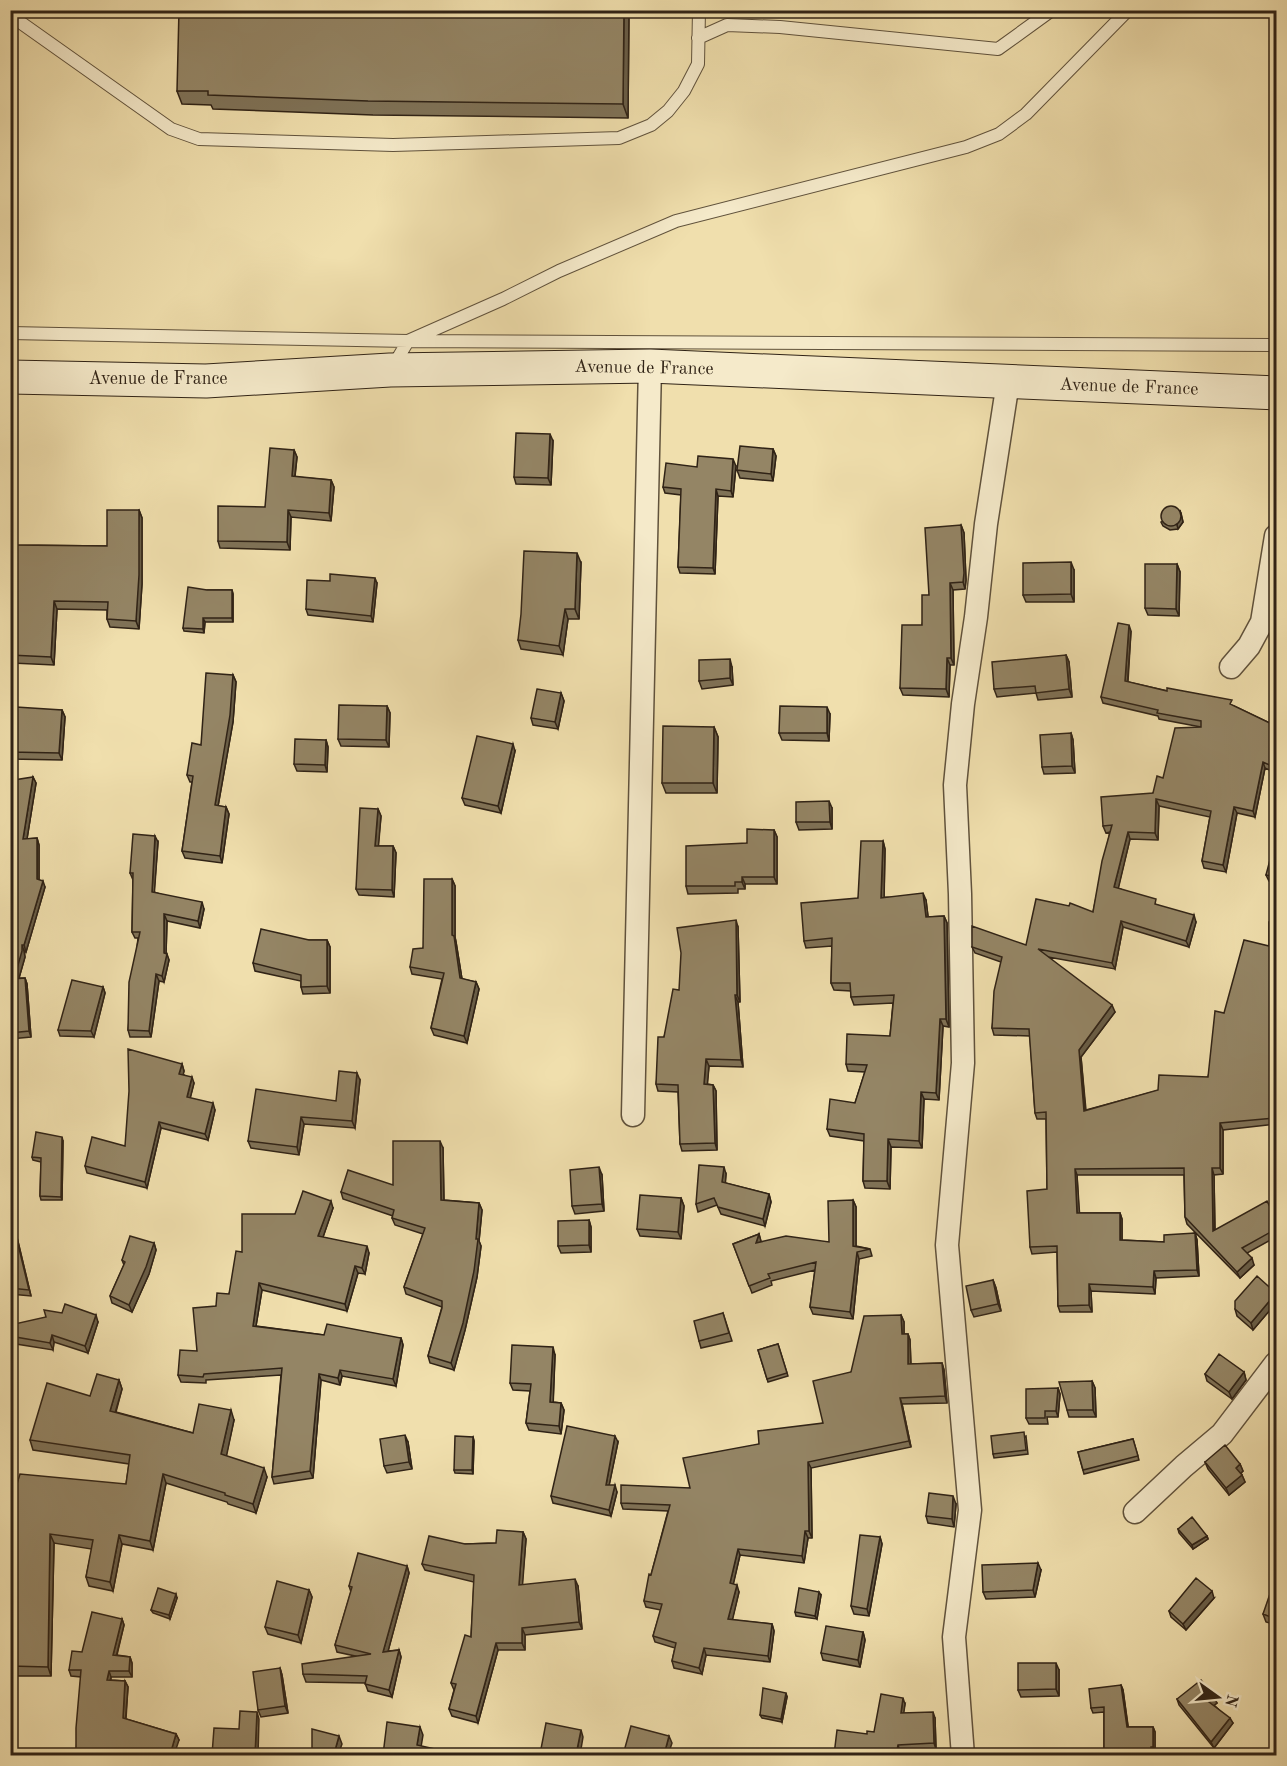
<svg xmlns="http://www.w3.org/2000/svg" width="1287" height="1766" viewBox="0 0 1287 1766" font-family="'Old Standard TT',serif">
  <style>
    .lines { fill: none; stroke-linecap: round; stroke-linejoin: round }
    .lane-casing { stroke: #60523c; stroke-width: 14 }
    .street-casing { stroke: #60523c; stroke-width: 25 }
    .secondary-casing { stroke: #302316; stroke-width: 35 }
    .lane { stroke: #f5eaca; stroke-width: 12 }
    .street { stroke: #f5eaca; stroke-width: 22 }
    .secondary { stroke: #f5eaca; stroke-width: 33 }
    .wall { fill: #7f7257; stroke: #302316; stroke-width: 1.5 }
    .shaded-wall { fill: #685d47; stroke: #302316; stroke-width: 1.5 }
    .building { fill: #948565; stroke: #302316; stroke-width: 1.5 }
    .labels { text-anchor: middle; dominant-baseline: central; stroke-width: 5; stroke-linejoin: round; paint-order: stroke }
    .street-label { font-size: 18px; fill: #302316; stroke: #f5eaca }
  </style>
  <rect width="100%" height="100%" fill="#f0dfad"/>
  <filter id="stains"><feTurbulence type="fractalNoise" baseFrequency=".00333" numOctaves="4"/><feColorMatrix values="0 0 0 0 .2 0 0 0 0 .09 0 0 0 0 .02 0 0 0 .5 -.17"/></filter>
  <radialGradient id="worn" r=".72"><stop offset=".6" stop-color="#630" stop-opacity="0"/><stop offset="1" stop-color="#630" stop-opacity=".3"/></radialGradient>
  <g class="lines">
    <g class="lane-casing">
      <path id="lane" d="M10 15 171 129 199 139 393 145 619 138 651 125 668 111 684 91 698 64 699 10
        M698 38 727 25 780 27 998 49 1052 10
        M10 333 408 341 1276 345
        M392 368 408 341 503 299 559 271 676 221 966 147 999 134 1026 114 1128 10"/>
    </g>
    <g class="street-casing">
      <path id="street" d="M1231 667 1249 646 1262 622 1276 536
        M633 1115 650 366
        M1135 1512 1184 1466 1222 1434 1276 1363
        M963 1756 954 1637 970 1510 947 1245 963 1063 960 894 955 785 963 704 976 617 986 524 1008 382"/>
    </g>
    <g class="secondary-casing">
      <path id="secondary" d="M10 377 206 381 390 370 650 366 1276 393"/>
    </g>
    <use href="#lane" class="lane"/>
    <use href="#street" class="street"/>
    <use href="#secondary" class="secondary"/>
  </g>
  <path class="wall" d="M629 10 628 118 373 115 213 109 211 105 182 104 177 91Z
    M553 441 551 485 516 484 514 477Z
    M773 449 776 456 773 481 740 478 737 470Z
    M294 450 297 457 295 477 331 480 334 487 331 521 291 517 290 550 220 548 218 541 265 507Z
    M736 466 733 497 718 496 715 574 680 573 678 567 681 495 665 493 663 487 697 467Z
    M139 510 142 518V584L139 629 110 627 107 619V610L57 609 54 665 12 663 11 688H10V512L15 520 16 545 107 546Z
    M1181 513 1183 522 1178 529 1170 530 1163 526 1161 522Z
    M961 525 964 533 966 580 965 589 953 590 954 665H950L949 697 903 695 900 688 922 625 929 595Z
    M581 563 579 619H568L563 655 521 649 518 640Z
    M1177 564 1180 572 1179 616 1148 615 1145 608Z
    M1074 570V602H1026L1023 595Z
    M377 583 373 622 308 615 306 609Z
    M207 590H232L233 594V622H205L204 633 184 631 183 628Z
    M1131 631 1128 682 1234 706 1276 726V773L1265 768 1255 817 1237 813 1226 872 1204 868 1202 861 1210 817 1159 806 1158 840 1130 839 1118 888 1196 922 1189 947 1123 927 1115 969 1048 957 1115 1012 1081 1057 1086 1110 1208 1077 1224 1013 1269 946 1276 1124 1223 1130V1174L1214 1175 1215 1230 1276 1219V1237L1247 1253 1254 1265 1240 1278 1187 1224 1185 1217 1184 1175H1077L1079 1213H1120L1122 1219V1240L1164 1242 1195 1233 1197 1240 1199 1276 1156 1278 1155 1294 1091 1291 1092 1312H1060L1058 1306 1057 1252 1032 1254 1030 1247 1047 1189 1046 1119H1037L1035 1113 1030 1036 994 1035 992 1028 1001 962 975 953 972 947 1026 945 1093 912 1110 832 1106 833 1103 826 1153 793 1163 778 1201 727 1159 719 1158 716 1103 703 1101 697Z
    M1066 655 1069 662 1072 697 1038 700 1036 693 997 697 994 689Z
    M732 667 733 685 702 689 699 681Z
    M233 675 236 682 233 722 218 806 226 807 229 814 222 863 185 858 182 851 192 782H190L187 775Z
    M561 693 564 701 558 729 533 725 531 718Z
    M387 706 390 713 389 747 341 746 338 739Z
    M62 710 65 717 62 760 10 759V728H15Z
    M830 714 829 741 782 740 779 733Z
    M714 727 718 737 717 793H666L662 783Z
    M1071 733 1073 740 1075 773 1044 774 1042 767Z
    M326 740 328 747 327 772 297 771 294 764Z
    M515 751 501 813 465 805 462 798Z
    M33 777 36 783 27 839 37 838 39 845V880L45 887 26 952 24 951 25 957 19 978H25L27 984 31 1037 10 1039V803Z
    M832 808V829L799 830 796 822Z
    M378 809 381 816 378 846H393L396 853 394 897 359 895 356 889Z
    M774 830 777 837V884H745V889H738V893L688 894 686 886 747 843Z
    M883 841 885 849 884 897 926 900 928 917 944 916 947 923 949 1027 943 1026 939 1100 924 1099 922 1148 891 1147 890 1189 865 1188 863 1181 864 1141 830 1136 827 1129 855 1103 865 1072 848 1071 846 1064 890 1036 893 1003 854 1005 851 997V991L834 990 831 983 832 946 806 948 804 941 858 898Z
    M158 842 154 892 204 909 200 928 167 921 166 953 169 960 164 982 159 981 151 1037H130L128 1030 138 938H135L132 932 133 880 130 873Z
    M1276 858V883L1269 881 1266 875Z
    M452 879 455 886V937L456 942 462 979 476 982 479 989 467 1043 434 1035 431 1028 442 979 412 974 410 967 423 948Z
    M738 927 740 1002H738L743 1067 709 1066 707 1084 713 1085 716 1091 717 1150 682 1151 680 1144 678 1092 658 1091 656 1084 664 1037 679 990Z
    M309 940H327L330 947V993L303 994 301 987V981L255 971 253 963Z
    M103 987 105 993 94 1037 60 1036 58 1030Z
    M182 1064 184 1071 183 1074 194 1083 190 1098 215 1110 208 1140 161 1128 147 1188 87 1173 85 1166 125 1146Z
    M360 1080 355 1128 304 1124 299 1155 251 1148 248 1141 336 1101Z
    M63 1141 62 1200H41L40 1196 41 1162 33 1160 32 1157Z
    M443 1148 444 1200 479 1203 482 1210 479 1241 481 1246 477 1277 465 1330 454 1370 430 1363 428 1356 442 1307 406 1294 404 1287 423 1234 395 1225 392 1218 393 1216 343 1199 341 1192 393 1185Z
    M726 1174 725 1183 769 1194 771 1202 765 1226 721 1214 717 1205 698 1212 696 1204Z
    M602 1175 604 1211 575 1214 572 1206Z
    M681 1198 684 1206 681 1239 640 1236 637 1229Z
    M853 1200 856 1207V1246L870 1249 872 1256 859 1259 853 1319 813 1314 810 1307 815 1270 771 1281 772 1285 752 1293 733 1244 759 1234 761 1242H829Z
    M10 1208 31 1296 10 1294Z
    M333 1208 323 1237 369 1253 365 1274 358 1273 347 1311 262 1290 256 1326 324 1335 401 1338 403 1345 396 1386 342 1376 340 1385 321 1380 313 1478 274 1484 272 1477 281 1375 206 1380V1383L181 1382 178 1375 197 1351 216 1306 229 1294 242 1252 295 1214Z
    M589 1220 591 1227V1252L561 1253 558 1246Z
    M154 1243 156 1250 149 1274 132 1312 112 1303 110 1296 124 1265 122 1260Z
    M993 1280 996 1288 1001 1311 974 1317 971 1310Z
    M1276 1294V1303L1253 1330 1237 1316 1235 1309Z
    M723 1313 732 1341 701 1348 699 1341Z
    M901 1315 904 1322V1334H908L910 1340 911 1364 942 1363 944 1370 947 1403 902 1404 911 1447 811 1468 812 1538H808L804 1563 740 1555 733 1584 739 1592 732 1620 772 1624 774 1631 770 1662 706 1655 702 1674 674 1668 672 1661 675 1648 655 1642 653 1636 661 1610 646 1607 644 1601 668 1511 623 1509 621 1503 690 1488 759 1444 823 1423 851 1372Z
    M98 1322 88 1353 54 1342 53 1350 10 1343V1325Z
    M778 1344 788 1376 768 1382 758 1350Z
    M555 1355 553 1402 561 1403 564 1410 561 1434 529 1430 526 1423 530 1391 513 1390 510 1383Z
    M1244 1372 1246 1380 1232 1399 1207 1381 1205 1374Z
    M119 1380 122 1389 116 1412 193 1433 234 1420 226 1456 267 1477 256 1513 228 1504 227 1502 166 1483 153 1550 122 1544 113 1591 89 1586 86 1577 92 1549 54 1543 51 1676H10V1507L126 1484 129 1464 33 1450 30 1440 90 1396Z
    M1092 1381 1095 1388 1096 1417H1069L1067 1410Z
    M1058 1388 1060 1394 1058 1417H1047L1048 1424H1029L1026 1418Z
    M1026 1436 1028 1454 994 1458 993 1454Z
    M473 1437 474 1441 473 1474 455 1473 454 1470Z
    M1133 1439 1139 1460 1084 1474 1078 1452Z
    M408 1442 412 1469 387 1473 384 1466Z
    M618 1442 609 1485 617 1492 611 1516 553 1503 551 1496Z
    M1205 1462 1240 1464 1243 1471 1241 1473 1245 1482 1229 1495 1208 1469Z
    M956 1504 954 1527 928 1523 926 1516Z
    M1178 1529 1207 1536 1208 1539 1193 1549 1179 1533Z
    M523 1532 526 1539 522 1585 578 1586 582 1629 525 1635V1650H498L478 1723 452 1716 449 1709 454 1690 451 1683 471 1637 474 1582 425 1570 422 1564 465 1544 496 1543Z
    M880 1537 882 1544 869 1616 854 1614 851 1606Z
    M407 1566 409 1573 388 1651 399 1650 401 1657 392 1697 368 1691 365 1683 306 1682 303 1674 355 1656 337 1652 335 1645 351 1592 349 1586Z
    M1041 1570 1035 1597 986 1599 983 1592Z
    M1276 1589V1625L1266 1622 1263 1614Z
    M309 1590 312 1597 301 1643 268 1634 265 1627Z
    M821 1595 817 1619 796 1616 795 1612Z
    M177 1598 170 1619 153 1613 151 1610Z
    M1214 1598 1186 1630 1171 1617 1169 1611Z
    M122 1619 124 1625 117 1655 130 1657 132 1663V1677H111V1680L125 1681 128 1687 126 1719 176 1734 179 1740 76 1755 81 1677 71 1676 69 1670Z
    M863 1632 865 1640 860 1667 823 1660 821 1653Z
    M280 1668 282 1675 288 1713 261 1717 258 1710Z
    M1059 1670V1696L1021 1697 1018 1690Z
    M1121 1685 1123 1690 1128 1727H1153L1155 1732V1752H1153V1755H1104V1712L1093 1713 1091 1708Z
    M787 1697 782 1722 762 1718 760 1715Z
    M1214 1698 1217 1703 1214 1705 1233 1723 1214 1748 1179 1705 1177 1699Z
    M905 1704 903 1713 935 1718 936 1749 900 1751 899 1755H834L867 1734 874 1732Z"/>
  <path class="shaded-wall" d="M624 10H629L628 118 623 104Z
    M550 434 553 441 551 485 548 478Z
    M773 449 776 456 773 481 771 474Z
    M294 450 297 457 294 483 292 476Z
    M733 459 736 466 733 497 731 491Z
    M331 480 334 487 331 521 329 513Z
    M716 489 718 496 715 574 713 568Z
    M139 510 142 518V584L139 629 136 621Z
    M288 510 291 517 290 550 287 542Z
    M1180 510 1183 522 1178 529 1177 525Z
    M12 512 15 520 16 553 13 545Z
    M961 525 964 533 966 580 965 589 963 582Z
    M577 553 581 563 579 619 575 609Z
    M1071 562 1074 570V602L1071 594Z
    M1177 564 1180 572 1179 616 1176 609Z
    M375 578 377 583 373 622 371 616Z
    M950 583 953 590 954 665 951 658Z
    M232 590 233 594V622L232 618Z
    M54 601 57 609 54 665 51 657Z
    M565 609 568 619 563 655 559 646Z
    M203 618 205 622 204 633 203 629Z
    M1129 625 1131 631 1127 688 1125 681Z
    M1066 655 1069 662 1072 697 1069 689Z
    M10 658 12 663 11 688 10 685Z
    M947 658 950 665 949 697 946 689Z
    M730 659 732 667 733 685 730 678Z
    M233 675 236 682 233 722 217 812 215 805Z
    M561 693 564 701 558 729 555 722Z
    M387 706 390 713 389 747 386 740Z
    M827 707 830 714 829 741 827 733Z
    M62 710 65 717 62 760 59 753Z
    M714 727 718 737 717 793 713 783Z
    M1071 733 1073 740 1075 773 1072 766Z
    M326 740 328 747 327 772 325 765Z
    M513 744 515 751 501 813 498 806Z
    M1263 762 1265 768 1255 817 1253 811Z
    M33 777 36 783 26 845 23 839Z
    M1156 799 1159 806 1158 840 1155 833Z
    M829 801 832 808V829L830 822Z
    M226 807 229 814 222 863 220 856Z
    M1234 807 1237 813 1226 872 1223 865Z
    M378 809 381 816 378 852 375 846Z
    M774 830 777 837V884L774 877Z
    M1128 832 1130 839 1117 894 1114 887Z
    M155 836 158 842 154 898 152 892Z
    M37 838 39 845V886L37 879Z
    M883 841 885 849 884 905 881 898Z
    M393 846 396 853 394 897 392 890Z
    M742 877 745 884V889L742 882Z
    M452 879 455 886V937L456 942 463 985 460 978 452 935Z
    M43 881 45 887 26 952 24 945Z
    M923 893 926 900 929 924 926 917Z
    M202 902 204 909 200 928 198 921Z
    M164 914 167 921 166 956 167 954 169 960 164 982 162 976 164 953Z
    M1194 915 1196 922 1189 947 1186 941Z
    M944 916 947 923 949 1027 946 1019Z
    M736 920 738 927 740 1002 737 995Z
    M1121 921 1123 927 1115 969 1112 963Z
    M327 940 330 947V993L327 986Z
    M22 945 24 951 25 957 17 985 14 979Z
    M156 974 159 981 151 1037 149 1031Z
    M25 978 27 984 31 1037 29 1031Z
    M476 982 479 989 467 1043 464 1036Z
    M103 987 105 993 94 1037 91 1031Z
    M735 995 738 1002 743 1067 741 1060Z
    M1112 1005 1115 1012 1081 1057 1086 1117 1084 1111 1079 1050Z
    M940 1019 943 1026 939 1100 936 1093Z
    M706 1059 709 1066 707 1090 704 1084Z
    M182 1064 184 1071 182 1080 179 1074Z
    M357 1073 360 1080 355 1128 352 1121Z
    M192 1077 194 1083 189 1103 187 1097Z
    M713 1085 716 1091 717 1150 715 1143Z
    M921 1092 924 1099 922 1148 919 1141Z
    M213 1103 215 1110 208 1140 205 1134Z
    M301 1117 304 1124 299 1155 297 1147Z
    M159 1122 161 1128 147 1188 145 1182Z
    M1220 1123 1223 1130V1174L1220 1168Z
    M62 1137 63 1141 62 1200 61 1197Z
    M888 1139 891 1147 890 1189 887 1181Z
    M440 1141 443 1148 444 1207 441 1200Z
    M599 1167 602 1175 604 1211 602 1204Z
    M724 1167 726 1174 725 1190 722 1182Z
    M1212 1168 1214 1175 1215 1237 1213 1231Z
    M1075 1169 1077 1175 1080 1220 1077 1213Z
    M769 1194 771 1202 765 1226 763 1219Z
    M681 1198 684 1206 681 1239 678 1232Z
    M853 1200 856 1207V1253L853 1246Z
    M331 1201 333 1208 321 1243 318 1236Z
    M479 1203 482 1210 479 1241 481 1246 477 1277 465 1330 454 1370 451 1363 476 1239Z
    M10 1208 31 1296 10 1211Z
    M1120 1213 1122 1219V1246L1120 1240Z
    M589 1220 591 1227V1252L589 1245Z
    M1195 1233 1197 1240 1199 1276 1197 1270Z
    M759 1234 761 1241 759 1250 756 1243Z
    M154 1243 156 1250 149 1274 132 1312 129 1305Z
    M367 1246 369 1253 365 1274 362 1268Z
    M857 1252 859 1259 853 1319 850 1312Z
    M1252 1258 1254 1265 1240 1278 1237 1272Z
    M355 1266 358 1273 347 1311 345 1304Z
    M1154 1271 1156 1278 1155 1294 1153 1287Z
    M993 1280 996 1288 1001 1311 998 1304Z
    M259 1283 262 1290 255 1332 253 1326Z
    M1089 1284 1091 1291 1092 1312 1089 1305Z
    M1276 1293V1303L1253 1330 1251 1323Z
    M96 1315 98 1322 88 1353 85 1346Z
    M901 1315 904 1322V1340L902 1334Z
    M908 1334 910 1340 911 1370 908 1364Z
    M52 1335 54 1342 53 1350 50 1343Z
    M401 1338 403 1345 396 1386 393 1379Z
    M553 1347 555 1355 553 1409 550 1402Z
    M12 1357 15 1364 10 1431V1384Z
    M942 1363 944 1370 947 1403 945 1396Z
    M340 1370 342 1376 340 1385 338 1378Z
    M1244 1372 1246 1380 1232 1399 1229 1392Z
    M319 1374 321 1380 313 1478 310 1471Z
    M119 1380 122 1389 113 1420 110 1411Z
    M1092 1381 1095 1388 1096 1417 1093 1410Z
    M1058 1388 1060 1394 1058 1417 1056 1411Z
    M900 1398 902 1404 911 1447 909 1441Z
    M561 1403 564 1410 561 1434 559 1426Z
    M231 1410 234 1420 225 1463 221 1454Z
    M405 1435 408 1442 412 1469 409 1462Z
    M615 1436 618 1442 608 1491 606 1485Z
    M473 1437 474 1441 473 1474 472 1470Z
    M808 1462 811 1468 812 1538 809 1531Z
    M1240 1464 1243 1471 1239 1475 1236 1468Z
    M264 1468 267 1477 256 1513 253 1504Z
    M163 1474 166 1483 153 1550 150 1541Z
    M1242 1475 1245 1482 1229 1495 1226 1488Z
    M615 1485 617 1492 611 1516 609 1510Z
    M953 1496 956 1504 954 1527 952 1519Z
    M805 1531 808 1538 804 1563 802 1556Z
    M523 1532 526 1539 522 1592 519 1585Z
    M50 1534 54 1543 51 1676 48 1667Z
    M119 1535 122 1544 113 1591 110 1582Z
    M1207 1536 1208 1539 1193 1549 1192 1545Z
    M880 1537 882 1544 869 1616 867 1609Z
    M738 1549 740 1555 732 1590 730 1583Z
    M1038 1563 1041 1570 1035 1597 1033 1590Z
    M407 1566 409 1573 386 1659 383 1652Z
    M575 1579 578 1586 582 1629 579 1622Z
    M737 1585 739 1592 731 1626 728 1619Z
    M309 1590 312 1597 301 1643 298 1635Z
    M1212 1591 1214 1598 1186 1630 1183 1624Z
    M819 1592 821 1595 817 1619 815 1616Z
    M176 1594 177 1598 170 1619 169 1615Z
    M122 1619 124 1625 115 1661 113 1655Z
    M772 1624 774 1631 770 1662 768 1656Z
    M522 1628 525 1635V1650L522 1643Z
    M863 1632 865 1640 860 1667 858 1660Z
    M496 1643 498 1650 478 1723 476 1716Z
    M704 1648 706 1655 702 1674 699 1668Z
    M399 1650 401 1657 392 1697 389 1690Z
    M130 1657 132 1663V1677L129 1671Z
    M1056 1663 1059 1670V1696L1056 1689Z
    M280 1668 282 1675 288 1713 285 1706Z
    M109 1671 111 1677 109 1686 107 1680Z
    M125 1681 128 1687 125 1725 123 1718Z
    M1121 1685 1123 1690 1129 1732 1127 1727Z
    M786 1693 787 1697 782 1722 781 1719Z
    M903 1698 905 1704 903 1719 901 1713Z
    M1214 1698 1217 1703 1211 1708 1209 1702Z
    M257 1712 259 1719 258 1755H255Z
    M933 1712 935 1718 936 1749 934 1743Z
    M1230 1718 1233 1723 1214 1748 1211 1742Z
    M420 1727 423 1735 420 1753 417 1745Z
    M1153 1727 1155 1732V1752L1153 1747Z
    M581 1730 583 1737 580 1755H576Z
    M176 1734 179 1740 174 1755H170Z
    M339 1736 342 1744 338 1755 334 1754Z
    M669 1736 672 1743 668 1755H664Z
    M898 1745 900 1751 899 1755H896Z"/>
  <path class="building" d="M179 10H624L623 104 368 101 208 95V91H177Z
    M516 433 550 434 548 478 514 477Z
    M740 446 773 449 771 474 737 470Z
    M270 448 294 450 292 476 331 480 329 513 288 510 287 542 218 541V506L265 507Z
    M698 456 733 459 731 491 716 489 713 568 678 567 681 489 663 487 666 463 697 467Z
    M1161 516a10 10 0 1 1 20 0a10 10 0 1 1-20 0Z
    M107 510H139V575L136 621 107 619 108 602 54 601 51 657 10 655V512H12L13 545 107 546Z
    M961 525 964 573 963 582 950 583 951 658H947L946 689 900 688 902 625H922V595H929L925 528Z
    M524 551 577 553 575 609H565L559 646 518 640 521 614Z
    M1071 562V594L1023 595V563Z
    M1145 564H1177L1176 609 1145 608Z
    M330 574 375 578 371 616 306 609 307 580 330 581Z
    M188 587 207 590H232V618H203V629L183 628Z
    M1118 623 1129 625 1125 681 1167 691V688L1232 700 1230 704 1276 726V768L1263 762 1253 811 1234 807 1223 865 1202 861 1211 811 1156 799 1155 833 1128 832 1114 887 1156 899 1155 904 1194 915 1186 941 1121 921 1112 963 1038 949 1112 1005 1079 1050 1084 1111 1158 1090 1159 1075 1208 1077 1215 1011 1224 1013 1244 940 1269 946V922H1276V1136V1118L1220 1123V1168H1212L1213 1231 1267 1201 1276 1219V1229L1242 1248 1252 1258 1237 1272 1185 1217 1184 1168 1075 1169 1077 1213H1120V1240L1164 1242V1235L1195 1233 1197 1270 1154 1271 1153 1287 1089 1284V1305L1058 1306 1057 1246 1030 1247 1027 1191 1047 1189 1046 1112 1035 1113 1029 1029 992 1028 994 991 1002 957 972 947V926L1026 945 1036 899 1069 906 1070 903 1093 912 1102 861 1112 825 1103 826 1101 797 1153 793 1157 776 1163 778 1175 728 1201 727V721L1157 713 1158 710 1101 697Z
    M1066 655 1069 689 1036 693 1035 686 994 689 992 662Z
    M730 659V678L699 681V660Z
    M206 673 233 675 230 715 215 805 226 807 220 856 182 851 193 776 187 775 192 743 201 745Z
    M537 689 561 693 555 722 531 718Z
    M339 705 387 706 386 740 338 739Z
    M780 706 827 707V733H779Z
    M16 707 62 710 59 753 10 752V728H15Z
    M663 726 714 727 713 783H662Z
    M1071 733 1072 766 1042 767 1040 735Z
    M477 736 513 744 498 806 462 798Z
    M295 739 326 740 325 765 294 764Z
    M33 777 23 839 37 838V879L43 881 24 945H22V951L14 979 25 978 29 1031 10 1033V803L14 780Z
    M829 801 830 822H796V802Z
    M360 808 378 809 375 846H393L392 890 356 889Z
    M747 829 774 830V877H742V882H735V886H686V846L747 843Z
    M133 834 155 836 152 892 202 902 198 921 164 914V953L167 954 162 976 156 974 149 1031 128 1030 129 982 140 932H132L133 873H130Z
    M861 841H883L881 898 923 893 926 917 944 916 946 1019H940L936 1093 921 1092 919 1141 888 1139 887 1181H863L864 1134 827 1129 830 1099 855 1103 867 1065 846 1064 847 1034 890 1036 894 995 851 997 850 983H831L832 938 804 941 801 903 858 898Z
    M1271 856 1276 858V877L1266 875Z
    M424 879H452V935L454 936 460 978 476 982 464 1036 431 1028 444 973 410 967 413 949 423 948Z
    M736 920 737 995H735L741 1060 706 1059 704 1084 713 1085 715 1143 680 1144 678 1085 656 1084 658 1037H664L673 989 679 990 681 953 677 928Z
    M261 929 309 940H327V986L301 987V975L253 963Z
    M72 980 103 987 91 1031 58 1030Z
    M128 1049 182 1064 179 1074 192 1077 187 1097 213 1103 205 1134 159 1122 145 1182 85 1166 92 1137 125 1146 129 1091Z
    M339 1071 357 1073 352 1121 301 1117 297 1147 248 1141 256 1089 336 1101Z
    M36 1132 62 1137 61 1197 40 1196 41 1158 32 1157Z
    M393 1141H440L441 1200 479 1203 476 1239H478L474 1271 463 1323 451 1363 428 1356 442 1308V1301L404 1287 425 1228 392 1218 394 1210 341 1192 348 1170 393 1185Z
    M699 1165 724 1167 722 1182 769 1194 763 1219 718 1207 714 1198 696 1204Z
    M599 1167 602 1204 572 1206 570 1170Z
    M303 1191 331 1201 318 1236 367 1246 362 1268 355 1266 345 1304 259 1283 253 1326 324 1335 327 1324 401 1338 393 1379 340 1370 338 1378 319 1374 310 1471 272 1477 282 1368 204 1374 203 1377 178 1375 180 1350 197 1351 193 1308 216 1306 217 1293 229 1294 236 1251 242 1252V1214H295Z
    M640 1195 681 1198 678 1232 637 1229Z
    M853 1200V1246L870 1249 857 1252 850 1312 810 1307 816 1262 768 1274 770 1278 749 1286 733 1244 759 1234 756 1243 786 1236 829 1242 828 1201Z
    M10 1211 29 1290 10 1288Z
    M589 1220V1245L558 1246V1221Z
    M130 1236 154 1243 146 1267 129 1305 110 1296 125 1262 122 1260Z
    M1257 1276 1276 1293 1251 1323 1235 1309V1301Z
    M993 1280 998 1304 971 1310 966 1286Z
    M65 1304 96 1315 85 1346 52 1335 50 1343 10 1336V1325L46 1317 44 1310 62 1313Z
    M723 1313 729 1333 699 1341 694 1321Z
    M901 1315 902 1334H908V1364L942 1363 945 1396 900 1398 909 1441 808 1462 809 1531H805L802 1556 738 1549 730 1583 737 1585 728 1619 772 1624 768 1656 704 1648 699 1668 672 1661 676 1643 653 1636 662 1604 644 1601 649 1574 651 1575 670 1505 621 1503V1485L690 1488 683 1458 759 1444 758 1431 823 1423 813 1381 851 1372 864 1316Z
    M778 1344 787 1373 767 1379 758 1350Z
    M512 1345 553 1347 550 1402 561 1403 559 1426 526 1423 531 1384 510 1383Z
    M1219 1354 1244 1372 1229 1392 1205 1374Z
    M10 1357H12L10 1384Z
    M97 1374 119 1380 110 1411 193 1433 199 1404 231 1410 221 1454 264 1468 253 1504 225 1495V1493L163 1474 150 1541 119 1535 110 1582 86 1577 93 1540 50 1534 48 1667 10 1666V1507L20 1474 126 1484 130 1455 30 1440 47 1383 90 1396Z
    M1092 1381 1093 1410H1067L1059 1382Z
    M1058 1388 1056 1411H1045V1418H1026V1389Z
    M567 1426 615 1436 606 1485H615L609 1510 551 1496Z
    M1024 1432 1026 1450 993 1454 991 1436Z
    M405 1435 409 1462 384 1466 380 1439Z
    M455 1436 473 1437 472 1470H454Z
    M1133 1439 1138 1456 1083 1470 1078 1452Z
    M1225 1445 1240 1464 1236 1468 1242 1475 1226 1488 1205 1462Z
    M929 1493 953 1496 952 1519 926 1516Z
    M1192 1517 1207 1536 1192 1545 1178 1529Z
    M497 1530 523 1532 519 1585 575 1579 579 1622 522 1628V1643H496L476 1716 449 1709 456 1684 451 1683 465 1635 471 1637 474 1575 422 1564 429 1536 465 1544 496 1543Z
    M860 1535 880 1537 867 1609 851 1606Z
    M358 1553 407 1566 383 1652 399 1650 389 1690 365 1684 367 1676 303 1674 302 1664 371 1654 335 1645 352 1587 349 1586Z
    M1038 1563 1033 1590 983 1592 982 1565Z
    M1196 1578 1212 1591 1183 1624 1169 1611Z
    M277 1581 309 1590 298 1635 265 1627Z
    M158 1588 176 1594 169 1615 151 1610Z
    M799 1588 819 1592 815 1616 795 1612Z
    M1272 1588 1276 1589V1619L1263 1614Z
    M92 1612 122 1619 113 1655 130 1657 129 1671H109L107 1680 125 1681 123 1718 176 1734 170 1755H76V1728L81 1670H69L72 1651 82 1652Z
    M826 1626 863 1632 858 1660 821 1653Z
    M1018 1663H1056V1689L1018 1690Z
    M280 1668 285 1706 258 1710 253 1672Z
    M1201 1680 1214 1698 1209 1702 1230 1718 1211 1742 1177 1699Z
    M1121 1685 1127 1727H1153V1747H1151L1150 1755H1104V1707L1091 1708 1089 1689Z
    M763 1688 786 1693 781 1719 760 1715Z
    M881 1694 903 1698 901 1713 933 1712 934 1743 898 1745 896 1755H834L837 1730 867 1734V1731L874 1732Z
    M1275 1694H1276V1722H1275Z
    M240 1711 257 1712 255 1755H212L214 1728 239 1729Z
    M387 1722 420 1727 417 1745 453 1753 452 1755H383Z
    M546 1723 581 1730 576 1755H550L540 1754Z
    M631 1726 669 1736 664 1755H623Z
    M312 1729 339 1736 334 1754 347 1755H312Z"/>
  <g class="labels">
    <g class="street-label">
      <text transform="translate(644 368) rotate(1)">Avenue de France</text>
      <text x="158" y="379">Avenue de France</text>
      <text transform="translate(1129 387) rotate(2)">Avenue de France</text>
    </g>
  </g>
  <rect width="1287" height="1766" fill="none" stroke="#f0dfad" stroke-width="36"/>
  <rect x="12" y="12" width="1263" height="1742" fill="none" stroke="#302316" stroke-width="3"/>
  <rect x="18" y="18" width="1251" height="1730" fill="none" stroke="#302316" stroke-width="1.5"/>
  <g transform="translate(1218 1697) rotate(105)" stroke="#f5eaca" stroke-width="4.5" paint-order="stroke">
  <path d="M0-4.5L10 22L0 15L-10 22Z" fill="#302316"/>
  <text y="-9" font-size="16" font-weight="bold" text-anchor="middle" fill="#302316">N</text>
  </g>
  <rect width="100%" height="100%" filter="url(#stains)"/>
  <rect width="100%" height="100%" fill="url(#worn)"/>
</svg>
